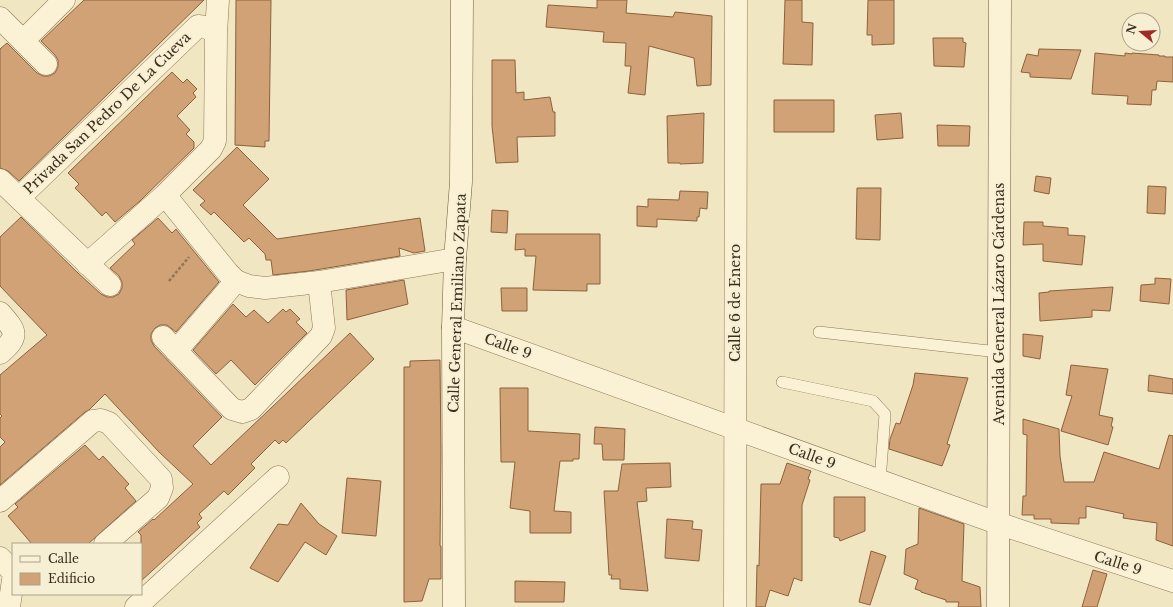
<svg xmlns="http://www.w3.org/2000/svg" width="1173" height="607" viewBox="0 0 1173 607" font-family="'Libre Baskerville',serif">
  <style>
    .building { fill: #d1a276; stroke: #8c613d }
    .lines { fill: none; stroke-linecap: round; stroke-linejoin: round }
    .lane-casing { stroke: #8c7758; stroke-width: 12 }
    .street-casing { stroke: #8c7758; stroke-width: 23 }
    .secondary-casing { stroke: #6e583b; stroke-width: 23 }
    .path { stroke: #8c7758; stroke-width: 2.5; stroke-dasharray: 3 2; stroke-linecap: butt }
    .lane { stroke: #fbf2d6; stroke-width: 11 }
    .street { stroke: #fbf2d6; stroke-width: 22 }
    .secondary { stroke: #fbf2d6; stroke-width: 22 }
    .labels { text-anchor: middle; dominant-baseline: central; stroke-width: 4; stroke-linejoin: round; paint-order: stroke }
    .street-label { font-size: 14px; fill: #3b2d1d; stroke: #f7efd3 }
  </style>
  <rect width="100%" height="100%" fill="#f1e6c2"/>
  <path class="building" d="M84 0H204L19 181 8 171 0 168V49L7 43 37 73 43 76H49L55 73 58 67V60L55 55 41 41Z
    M236 0H271L269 141H265V147L235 145Z
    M597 0H627L626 13 673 17 675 12 712 16 711 85 697 86 694 58 649 46 645 95 628 93 631 66H625L626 43 603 42 604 32 546 27 548 5 597 8Z
    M785 0H802V22L813 23 812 65 783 64Z
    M868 0H894V44L872 45V35H867Z
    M933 38H963V42L966 43 964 67 934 66Z
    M1039 49 1081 50 1071 79 1030 77V73L1021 72 1027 54 1038 56Z
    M1095 53 1125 56V53L1132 54V53L1159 55V56H1165V57H1173V82L1157 81 1156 90H1152L1151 105 1127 104 1128 96 1092 94Z
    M492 60H515L516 93 524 92V100L550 97 553 112H555V136L517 137 518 162 496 163 492 126Z
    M172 72 183 83 187 79 197 89 193 93 196 97 177 116 190 130 186 134 194 142V148L140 201 115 222 106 212 102 216 82 195 75 188 79 184 68 173Z
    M774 100H834V132H774Z
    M704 113 703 163 680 164V163H668L667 116Z
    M901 113 903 138 877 140 875 115Z
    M937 125 970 126 969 146H938Z
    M237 147 269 179 243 205 277 239 420 218 425 251 414 253 399 248 400 256 309 271 273 275 271 260H266L265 254 249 238 244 242 214 212 211 215 200 205 205 201 193 190Z
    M1036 176 1051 178 1049 194 1034 191Z
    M1148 186 1166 187 1165 214 1147 213Z
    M857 188H881L880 240 856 239Z
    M680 191 708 192 707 209 700 208 699 217H697V221L657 219V227L637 226V206L648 207V199L679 200Z
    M492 210 508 211 507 233 491 232Z
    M21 217 78 273 101 294 107 297H113L119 294 122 288V282L119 276 110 268 135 244 132 240 158 218 172 233 176 229 179 233 219 282 176 332 167 325H160L155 328 151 334V340L154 346 222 417 193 446 211 465 350 333 374 359 286 443 283 440 279 444 275 440 251 464 255 468 228 495 224 491 199 514 202 518 197 523 200 527 141 581V535L138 532 153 519 154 520 193 484 159 452 105 394 89 410 85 412 0 485V447L5 442 0 437V418L2 416 0 414V375L47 335 0 286V237Z
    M1024 222H1043V226L1068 228V235L1085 236 1082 265 1043 261V244L1023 245Z
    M516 234H600V284H587V291L533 290 536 256H525V249L515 250Z
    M1155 278 1171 279 1169 304 1140 301 1141 285 1155 284Z
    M404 280 408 304 347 320 346 290Z
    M1113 287 1110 311 1092 310V317L1040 321 1039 293 1049 292V291Z
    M501 288H527V311H502Z
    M233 304 246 317 254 310 268 323 283 309 286 312 290 309 300 319 296 322 307 333 255 385 231 360 216 374 193 350Z
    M1023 334 1043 336 1040 359 1023 356Z
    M440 360 441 454 440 546H441V579H429L422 601 404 602V367H410V361Z
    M1071 365 1108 369 1099 415 1113 418 1111 426 1113 427 1108 445 1061 431 1072 396 1066 395Z
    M915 373 968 378 947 444 950 445 942 466 889 449 890 439 896 423 900 424 913 385Z
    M1149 375 1173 379V394L1148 391Z
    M500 388H528V431L580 434 579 459H573V461H560L554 511 571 512V533H530V511L510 508 515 462H501Z
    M1023 419 1059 429 1060 456 1064 482H1094L1104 452 1159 469 1169 435 1173 436V546L1156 540 1157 523 1123 518 1124 514 1086 506V518H1079V524L1051 523V519H1034V515H1022L1023 496H1026L1027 435 1023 434Z
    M595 427 625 429 624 460H603L602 444H594Z
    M85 445 99 460 103 456 129 484 125 488 136 501 88 544H32L8 516 18 507 15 504Z
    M670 463 671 487 646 488 647 501 637 502 648 591 620 589V579H611L612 575H609L604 491H618L622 464Z
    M787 463 811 471 808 479 810 480 802 505V581L794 578 788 596 770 590 765 607H756L757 565 759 566 761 484H780Z
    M347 478 381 481 376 536 342 533Z
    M834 497H865V531L840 541 839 538 834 537Z
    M301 503 319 524 337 536 326 555 305 542 278 582 250 568 278 524 288 525Z
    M919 508 964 524 962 581 980 587 981 607H958L959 602H946V600L921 592V591L915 589 918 580 904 574 906 549 918 544Z
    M667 519 693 521 692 529 702 530 699 561 665 558Z
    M871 551 886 556 870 605 859 602Z
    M1093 570 1107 574 1097 607H1082Z
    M515 581 565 582 564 602H515Z"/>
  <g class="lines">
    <g class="lane-casing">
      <path id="lane" d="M819 332 998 352
        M782 382 873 401 885 414 880 481"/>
    </g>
    <g class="street-casing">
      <path id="street" d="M0 18 46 64
        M23 41 64 0
        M0 180 110 285
        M165 195 228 273 236 281 249 286 265 288 319 282 455 259
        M19 198 198 26 206 27 216 33
        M87 264 165 195 211 149 215 141 216 33 218 0
        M0 313C16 331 20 336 0 353
        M453 327 997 523 1173 581
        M163 337 232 409 242 412 251 409 321 336 324 328 319 282
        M176 351 236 281
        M0 501 93 421 101 420 109 423 161 479 162 488 158 498 105 544
        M0 558 13 572
        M9 607 13 580
        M136 607 278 477
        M735 607 736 0"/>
    </g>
    <g class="secondary-casing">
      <path id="secondary" d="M454 607 453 327 455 259 461 182 462 0
        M998 607 1000 0"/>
    </g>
    <path class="path" d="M169 281 189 257"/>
    <use href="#lane" class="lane"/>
    <use href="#street" class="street"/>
    <use href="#secondary" class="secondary"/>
  </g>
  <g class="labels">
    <g class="street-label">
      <text transform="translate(107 113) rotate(-44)">Privada San Pedro De La Cueva</text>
      <text transform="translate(457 303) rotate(-88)">Calle General Emiliano Zapata</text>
      <text transform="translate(735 303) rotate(-90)">Calle 6 de Enero</text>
      <text transform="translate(999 304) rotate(-90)">Avenida General Lázaro Cárdenas</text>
      <text transform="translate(508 346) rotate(20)">Calle 9</text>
      <text transform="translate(812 456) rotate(20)">Calle 9</text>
      <text transform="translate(1118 563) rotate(18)">Calle 9</text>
    </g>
  </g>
  <rect x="12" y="543" width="130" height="52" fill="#f7efd3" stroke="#aca18a"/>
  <rect x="20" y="556" width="20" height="6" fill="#fbf2d6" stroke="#aca18a"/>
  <text x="48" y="563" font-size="12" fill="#3b2d1d">Calle</text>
  <rect x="20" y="573" width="20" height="12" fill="#d1a276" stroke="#aca18a"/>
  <text x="48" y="583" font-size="12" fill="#3b2d1d">Edificio</text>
  <g transform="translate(1141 32) rotate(288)"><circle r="19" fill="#f7efd3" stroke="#aca18a"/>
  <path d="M0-3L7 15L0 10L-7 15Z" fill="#9e2b25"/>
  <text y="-6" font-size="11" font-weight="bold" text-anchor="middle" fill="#3b2d1d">N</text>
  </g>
</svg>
